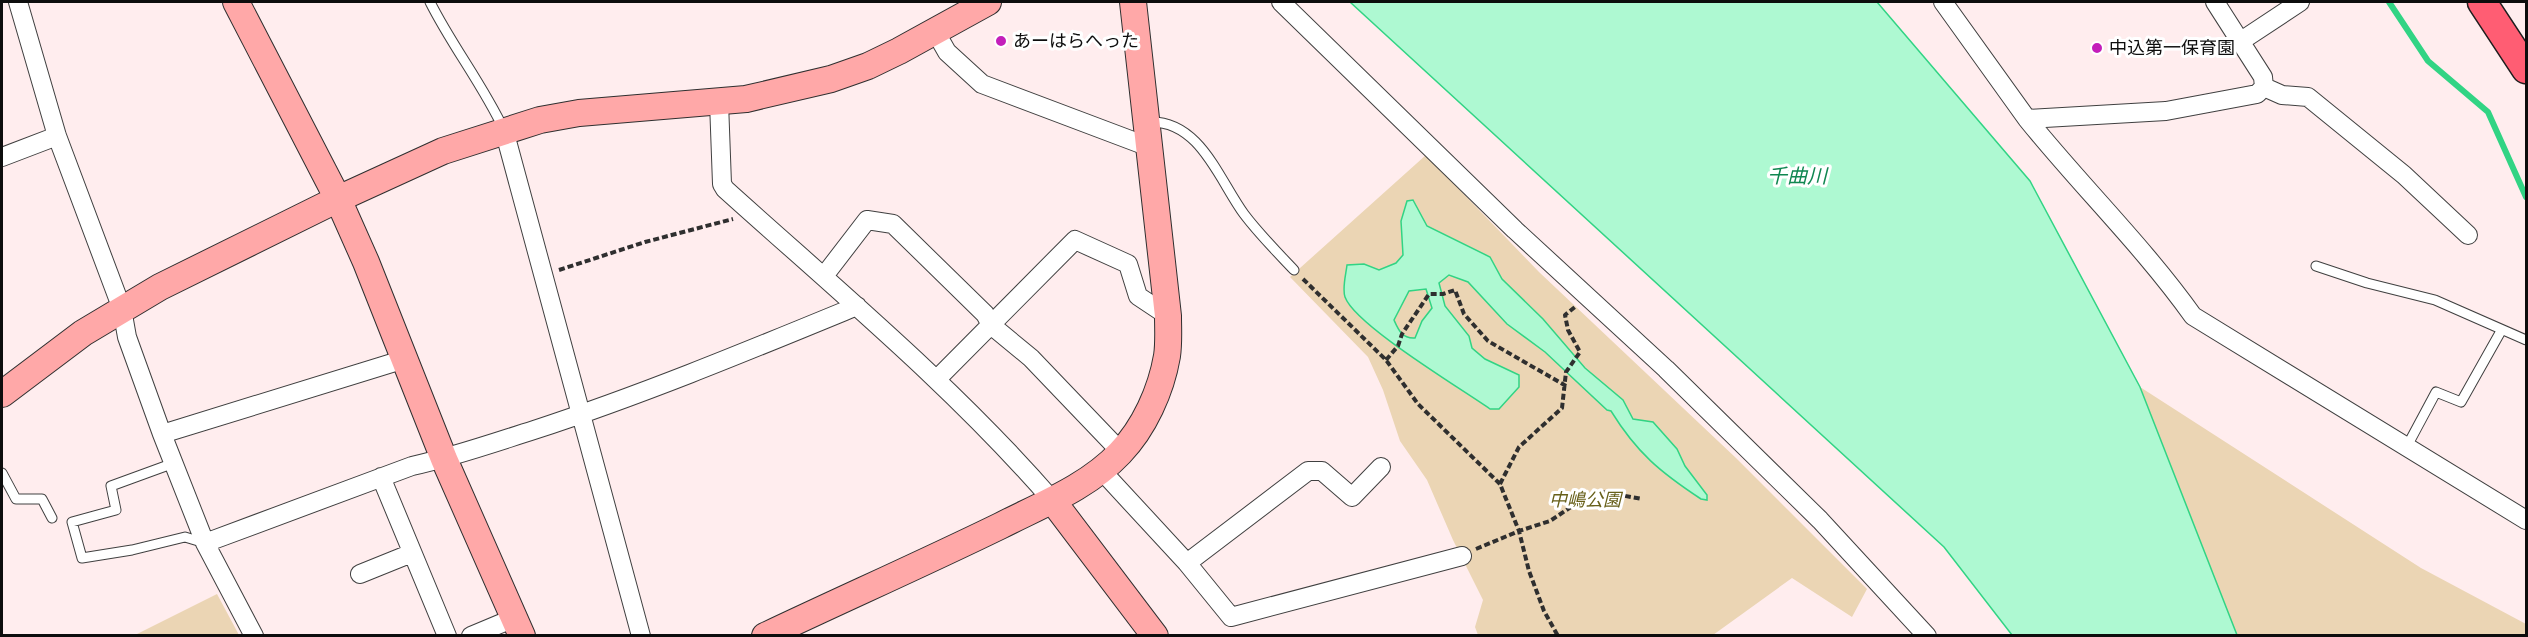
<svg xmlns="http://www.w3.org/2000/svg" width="2528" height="637" viewBox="0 0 2528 637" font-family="'Times New Roman','Noto Sans JP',serif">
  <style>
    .green { fill: #ebd5b4 }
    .water { fill: #aef9d2; stroke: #31d484; stroke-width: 1.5; fill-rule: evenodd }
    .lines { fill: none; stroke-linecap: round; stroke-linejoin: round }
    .stream { stroke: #31d484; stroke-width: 6 }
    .lane-casing { stroke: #404040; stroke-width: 11 }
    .street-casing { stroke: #404040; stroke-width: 20 }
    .secondary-casing { stroke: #2f2f2f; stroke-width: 28 }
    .primary-casing { stroke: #1e1e1e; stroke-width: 31 }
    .path { stroke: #2f2f2f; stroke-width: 4; stroke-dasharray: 6 3; stroke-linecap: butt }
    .lane { stroke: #fff; stroke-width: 9 }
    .street { stroke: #fff; stroke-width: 18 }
    .secondary { stroke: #ffa8a8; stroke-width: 26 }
    .primary { stroke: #ff5d73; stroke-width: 28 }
    .poi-dot { fill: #c41eba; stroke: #fff; stroke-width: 2 }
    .labels { text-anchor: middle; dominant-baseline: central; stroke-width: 6; stroke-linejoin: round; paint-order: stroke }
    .poi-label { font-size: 18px; fill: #0d0d0d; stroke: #fff; text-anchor: start }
    .park-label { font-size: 18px; font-style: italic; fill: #68601a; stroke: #fff }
    .water-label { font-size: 20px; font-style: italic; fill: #108751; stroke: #fff }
  </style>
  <rect width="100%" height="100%" fill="#ffedee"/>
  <path class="green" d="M1426 155 1539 272 1736 458 1867 589 1852 617 1792 578 1713 635H1478L1475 627 1483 600 1453 540 1427 480 1400 441 1383 390 1368 357 1290 277Z
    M2140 387 2421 568 2526 624V635H2237Z
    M217 594 239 635H135Z"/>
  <path class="water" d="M1350 2H1877L2030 181 2140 387 2237 635H2012L1944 547Z
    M1413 200 1427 226 1490 257 1502 279 1543 319 1585 368 1623 400 1633 419 1653 422 1677 449 1685 466 1707 495V500L1701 499C1660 472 1637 453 1611 411L1607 410 1545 352 1507 324 1468 282 1449 275 1439 283 1445 306 1469 336 1472 348 1485 359 1519 375V387L1499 409H1490C1460 388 1355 325 1345 297 1342 288 1346 274 1347 265L1364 264 1379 270 1396 263 1403 255 1401 221 1407 201ZM1426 289 1432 308 1422 321 1415 338C1402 339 1398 329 1394 320L1409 291Z"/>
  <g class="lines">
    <path class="stream" d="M2389 2 2428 61 2488 112 2526 197"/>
    <g class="lane-casing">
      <path id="lane" d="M430 2C452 46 483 85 504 130
        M1149 122C1200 120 1219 180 1244 214 1259 234 1277 252 1294 270
        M2316 266 2367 283 2435 300 2526 340
        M2406 448 2436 392 2461 402 2501 331
        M174 463 111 486 116 510 72 522 82 558 132 550 185 537 205 543
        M2 473 16 499H42L52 518"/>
    </g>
    <g class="street-casing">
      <path id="street" d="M18 2 57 136 122 309 127 337 162 434 205 543 254 636
        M1281 2 1515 230 1666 369 1820 520 1927 636
        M1943 2 2027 119 2166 111 2257 94 2264 87 2263 77 2215 2
        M935 31 947 52 982 84 1149 147
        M2241 41 2300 2
        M2264 87 2282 95 2308 97 2404 175 2468 235
        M719 102 722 184 725 189C837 290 953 386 1052 500
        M2027 119C2081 186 2143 246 2193 316L2526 520
        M504 130 641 636
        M2 157 57 136
        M824 276 867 220 893 224 985 314 991 325 1031 358 1121 452
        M937 379 1075 240 1128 264 1138 296 1168 316
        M162 434 405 359
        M1102 471 1187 563 1231 617 1462 556
        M381 477 447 636
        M205 543 412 466C453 457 493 443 534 430 644 394 750 350 857 306
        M1187 563 1308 471H1322L1352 497 1381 467
        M360 574 412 553
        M471 636 514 618"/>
    </g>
    <g class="secondary-casing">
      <path id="secondary" d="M236 2 338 199 366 262 444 459 522 636
        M2 394 83 333 160 287 338 199 443 151 540 120 579 113 746 99 831 79 868 66 899 51 988 2
        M1052 500 1155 636
        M765 636C843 599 922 564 1000 526 1041 505 1088 487 1120 453 1144 428 1161 391 1167 356 1169 343 1168 329 1168 316L1133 2"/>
    </g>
    <g class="primary-casing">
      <path id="primary" d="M2482 2 2526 69"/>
    </g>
    <path class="path" d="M559 270 645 242 733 219
      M1303 279 1386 360 1418 404 1500 484 1519 531 1529 571 1544 611 1558 636
      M1386 360 1398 346 1402 334 1429 294H1443L1455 290 1464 314 1488 341 1566 386
      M1500 484 1519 447 1562 408 1566 372 1580 352 1568 330 1565 315 1575 307
      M1476 549 1519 531 1550 521 1574 505 1604 492 1642 499"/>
    <use href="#lane" class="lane"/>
    <use href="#street" class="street"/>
    <use href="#secondary" class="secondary"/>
    <use href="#primary" class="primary"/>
  </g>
  <g class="poi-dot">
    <circle cx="1001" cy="41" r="6"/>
    <circle cx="2097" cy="48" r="6"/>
  </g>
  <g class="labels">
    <g class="poi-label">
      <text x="1013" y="41">あーはらへった</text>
      <text x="2109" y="48">中込第一保育園</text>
    </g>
    <g class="park-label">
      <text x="1585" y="500">中嶋公園</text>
    </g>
    <g class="water-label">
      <text x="1797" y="176">千曲川</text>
    </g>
  </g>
  <rect width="2528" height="637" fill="none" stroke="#0d0d0d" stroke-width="6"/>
</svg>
